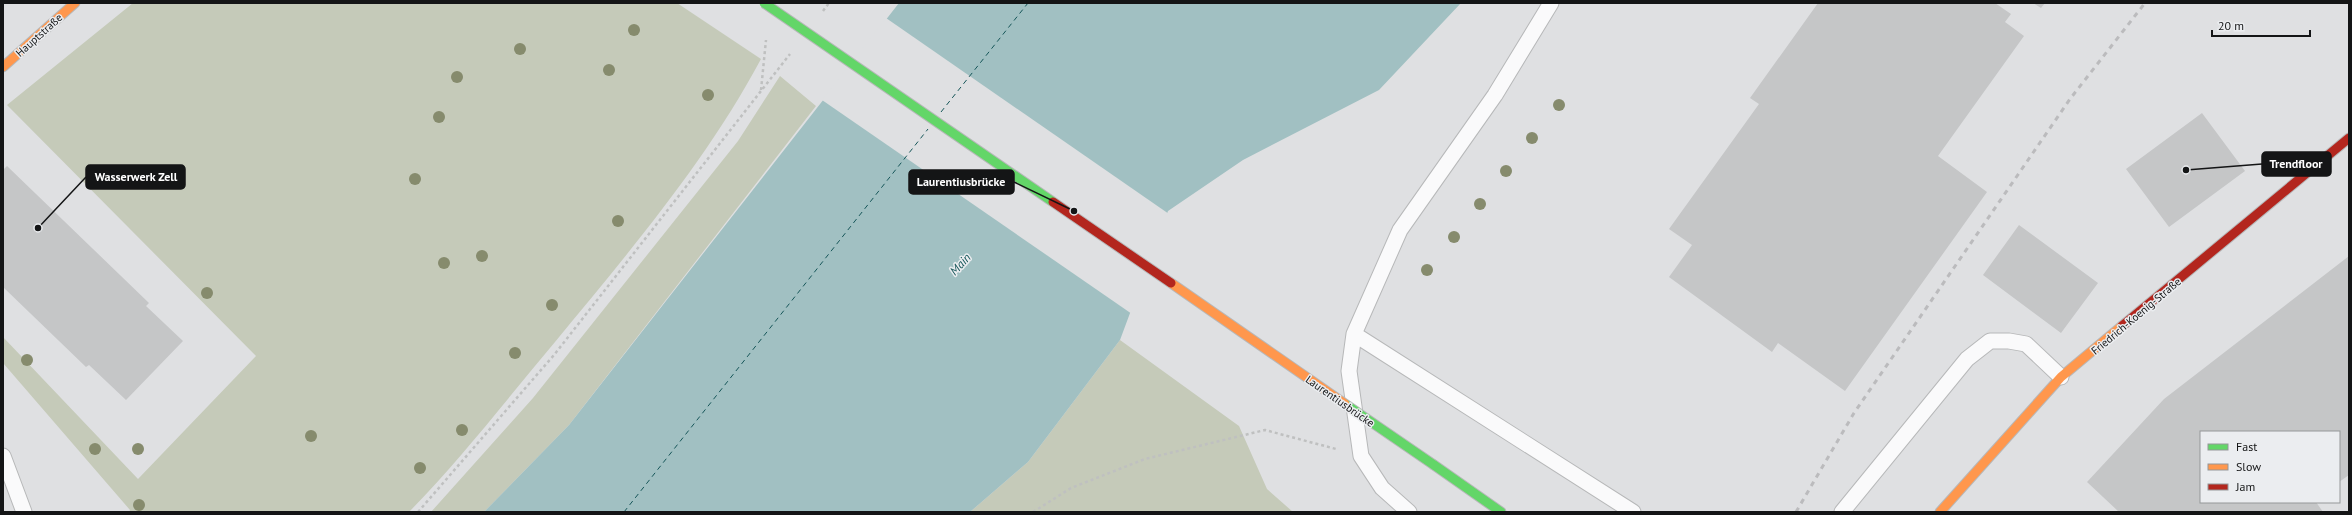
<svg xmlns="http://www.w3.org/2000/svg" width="2352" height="515" viewBox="0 0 2352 515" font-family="'PT Sans',sans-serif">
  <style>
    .green { fill: #c5cab9 }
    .water { fill: #a1c0c2 }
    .pier { fill: #dfe0e2 }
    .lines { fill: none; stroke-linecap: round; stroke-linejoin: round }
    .ferry { stroke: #165659; stroke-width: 1; stroke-dasharray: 5 4; stroke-linecap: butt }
    .building { fill: #c5c6c7 }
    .lane-casing { stroke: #b7b8b9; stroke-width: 17 }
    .fast-casing { stroke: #b7b8b9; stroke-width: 11 }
    .slow-casing { stroke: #b7b8b9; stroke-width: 11 }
    .jam-casing { stroke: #b7b8b9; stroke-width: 11 }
    .path { stroke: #bfc0c0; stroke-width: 2.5; stroke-dasharray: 3 3; stroke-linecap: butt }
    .lane { stroke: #fafafb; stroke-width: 15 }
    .fast { stroke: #63d668; stroke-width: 9 }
    .slow { stroke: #ff974d; stroke-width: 9 }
    .jam { stroke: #b3261e; stroke-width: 9 }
    .rail { stroke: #bbbbbd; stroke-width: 3; stroke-dasharray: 5 5; stroke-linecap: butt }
    .fast-bridge-casing { stroke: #b7b8b9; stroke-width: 11; stroke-linecap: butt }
    .slow-bridge-casing { stroke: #b7b8b9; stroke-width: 11; stroke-linecap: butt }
    .jam-bridge-casing { stroke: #b7b8b9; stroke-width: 11; stroke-linecap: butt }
    .fast-bridge { stroke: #63d668; stroke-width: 9 }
    .slow-bridge { stroke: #ff974d; stroke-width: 9 }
    .jam-bridge { stroke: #b3261e; stroke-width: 9 }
    .tree { fill: #868b6d }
    .labels { text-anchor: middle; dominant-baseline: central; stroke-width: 3; stroke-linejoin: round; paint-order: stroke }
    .street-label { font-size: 11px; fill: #141516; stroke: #ebedf0 }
    .water-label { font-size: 12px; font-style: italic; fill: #165659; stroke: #ebedf0 }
    .leader { fill: none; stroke: #141516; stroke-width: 1.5 }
    .callout-dot { fill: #141516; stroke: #ebedf0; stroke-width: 1.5 }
    .callout { fill: #141516; stroke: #141516; stroke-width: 1.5 }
    .callout-label { font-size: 12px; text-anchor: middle; font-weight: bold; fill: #fff }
  </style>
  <rect width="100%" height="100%" fill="#dfe0e2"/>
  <path class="green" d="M133 3H677L761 59C706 162 629 252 555 342 507 399 461 459 409 512H129L130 510 3 363V337L138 479 256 356 7 105Z
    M780 76 816 106 569 425 484 512H431L533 398 738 141Z
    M1120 340 1239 426 1267 489 1293 512H970L1028 462Z"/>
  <path class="water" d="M899 3H1461L1379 90 1243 160 1168 211 1120 340 1028 462 970 512H484L569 425Z"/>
  <path class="pier" d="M886 18 1169 214 1132 314 822 100Z"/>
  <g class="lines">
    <path class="ferry" d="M941 112 1028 3
      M624 512 928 129"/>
  </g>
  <path class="building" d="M1818 3H1995L2011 14 2005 22 2024 36 1938 156 1987 192 1845 391 1778 343 1772 352 1669 277 1692 245 1669 229 1759 104 1750 98Z
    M2033 3H2045L2041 8Z
    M2202 113 2245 171 2169 227 2126 169Z
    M7 166 149 303 146 306 183 341 126 400 89 365 86 367 3 287V170Z
    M2019 225 2098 283 2061 333 1983 275Z
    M2349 256V475L2339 482V432H2201V502H2316L2323 512H2119L2087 482 2164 399Z"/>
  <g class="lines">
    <g class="lane-casing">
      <path id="lane" d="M1354 334 1633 512
        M3 456 24 512
        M1409 512 1382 488 1361 456 1349 371 1354 334 1400 230 1495 95 1551 3
        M1842 512 1967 359 1990 341H2009L2026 344 2061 377"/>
    </g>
    <g class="fast-casing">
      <path id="fast" d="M1434 465 1501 512"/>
    </g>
    <g class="slow-casing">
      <path id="slow" d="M3 67 75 3
        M1940 512 2061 377 2122 326"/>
    </g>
    <g class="jam-casing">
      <path id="jam" d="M2122 326 2349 138"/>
    </g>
    <path class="path" d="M823 11 829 3
      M761 90 766 40
      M418 512 554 355 790 54
      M1033 512 1071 488 1145 459 1265 430 1336 449"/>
    <use href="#lane" class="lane"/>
    <use href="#fast" class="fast"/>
    <use href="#slow" class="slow"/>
    <use href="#jam" class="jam"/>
    <path class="rail" d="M1796 512 1854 413 2070 99 2145 3"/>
    <g class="fast-bridge-casing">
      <path id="fast-bridge" d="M764 3 1053 202
        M1345 404 1434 465"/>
    </g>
    <g class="slow-bridge-casing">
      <path id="slow-bridge" d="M1171 283 1345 404"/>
    </g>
    <g class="jam-bridge-casing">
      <path id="jam-bridge" d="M1053 202 1171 283"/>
    </g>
    <use href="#fast-bridge" class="fast-bridge"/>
    <use href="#slow-bridge" class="slow-bridge"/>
    <use href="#jam-bridge" class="jam-bridge"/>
  </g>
  <g class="tree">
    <circle cx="634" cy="30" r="6"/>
    <circle cx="520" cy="49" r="6"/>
    <circle cx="609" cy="70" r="6"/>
    <circle cx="457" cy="77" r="6"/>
    <circle cx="708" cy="95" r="6"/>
    <circle cx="1559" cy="105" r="6"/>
    <circle cx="439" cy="117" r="6"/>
    <circle cx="1532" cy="138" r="6"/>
    <circle cx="1506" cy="171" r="6"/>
    <circle cx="415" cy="179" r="6"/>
    <circle cx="1480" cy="204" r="6"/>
    <circle cx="618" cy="221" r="6"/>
    <circle cx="1454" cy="237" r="6"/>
    <circle cx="482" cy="256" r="6"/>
    <circle cx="444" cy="263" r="6"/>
    <circle cx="1427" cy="270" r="6"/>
    <circle cx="207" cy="293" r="6"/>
    <circle cx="552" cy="305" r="6"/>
    <circle cx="515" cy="353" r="6"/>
    <circle cx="27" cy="360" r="6"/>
    <circle cx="462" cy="430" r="6"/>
    <circle cx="311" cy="436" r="6"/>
    <circle cx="95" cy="449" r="6"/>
    <circle cx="138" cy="449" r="6"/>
    <circle cx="420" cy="468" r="6"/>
    <circle cx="139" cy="505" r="6"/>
  </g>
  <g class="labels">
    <g class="street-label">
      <text transform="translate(39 35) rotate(-42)">Hauptstraße</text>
      <text transform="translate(2136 316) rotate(-40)">Friedrich-Koenig-Straße</text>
      <text transform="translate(1340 401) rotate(35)">Laurentiusbrücke</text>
    </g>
    <g class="water-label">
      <text transform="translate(960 264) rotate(-47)">Main</text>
    </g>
  </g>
  <path class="leader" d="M2186 170L2262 164M38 228L86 177M1074 211L1014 182"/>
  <g class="callout-dot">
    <circle cx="2186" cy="170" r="4"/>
    <circle cx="38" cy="228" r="4"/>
    <circle cx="1074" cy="211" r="4"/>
  </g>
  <g class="callout">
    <rect x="2262" y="152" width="69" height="24" rx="4"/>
    <rect x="86" y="165" width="99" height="24" rx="4"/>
    <rect x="909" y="170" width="105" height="24" rx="4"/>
  </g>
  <g class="callout-label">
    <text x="2296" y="168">Trendfloor</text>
    <text x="136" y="181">Wasserwerk Zell</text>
    <text x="961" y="186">Laurentiusbrücke</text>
  </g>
  <rect width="2352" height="515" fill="none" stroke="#141516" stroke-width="8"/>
  <rect x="2200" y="431" width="140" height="72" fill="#ebedf0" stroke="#959799"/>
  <rect x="2208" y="444" width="20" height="6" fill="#63d668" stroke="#959799"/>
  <text x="2236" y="451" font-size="12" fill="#141516">Fast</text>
  <rect x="2208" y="464" width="20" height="6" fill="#ff974d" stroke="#959799"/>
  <text x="2236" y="471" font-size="12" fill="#141516">Slow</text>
  <rect x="2208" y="484" width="20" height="6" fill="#b3261e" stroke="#959799"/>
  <text x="2236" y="491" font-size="12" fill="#141516">Jam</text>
  <path d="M2212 30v6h98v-6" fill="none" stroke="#141516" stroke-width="2"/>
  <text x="2218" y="30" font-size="12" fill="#141516" stroke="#ebedf0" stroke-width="3" paint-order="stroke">20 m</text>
</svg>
